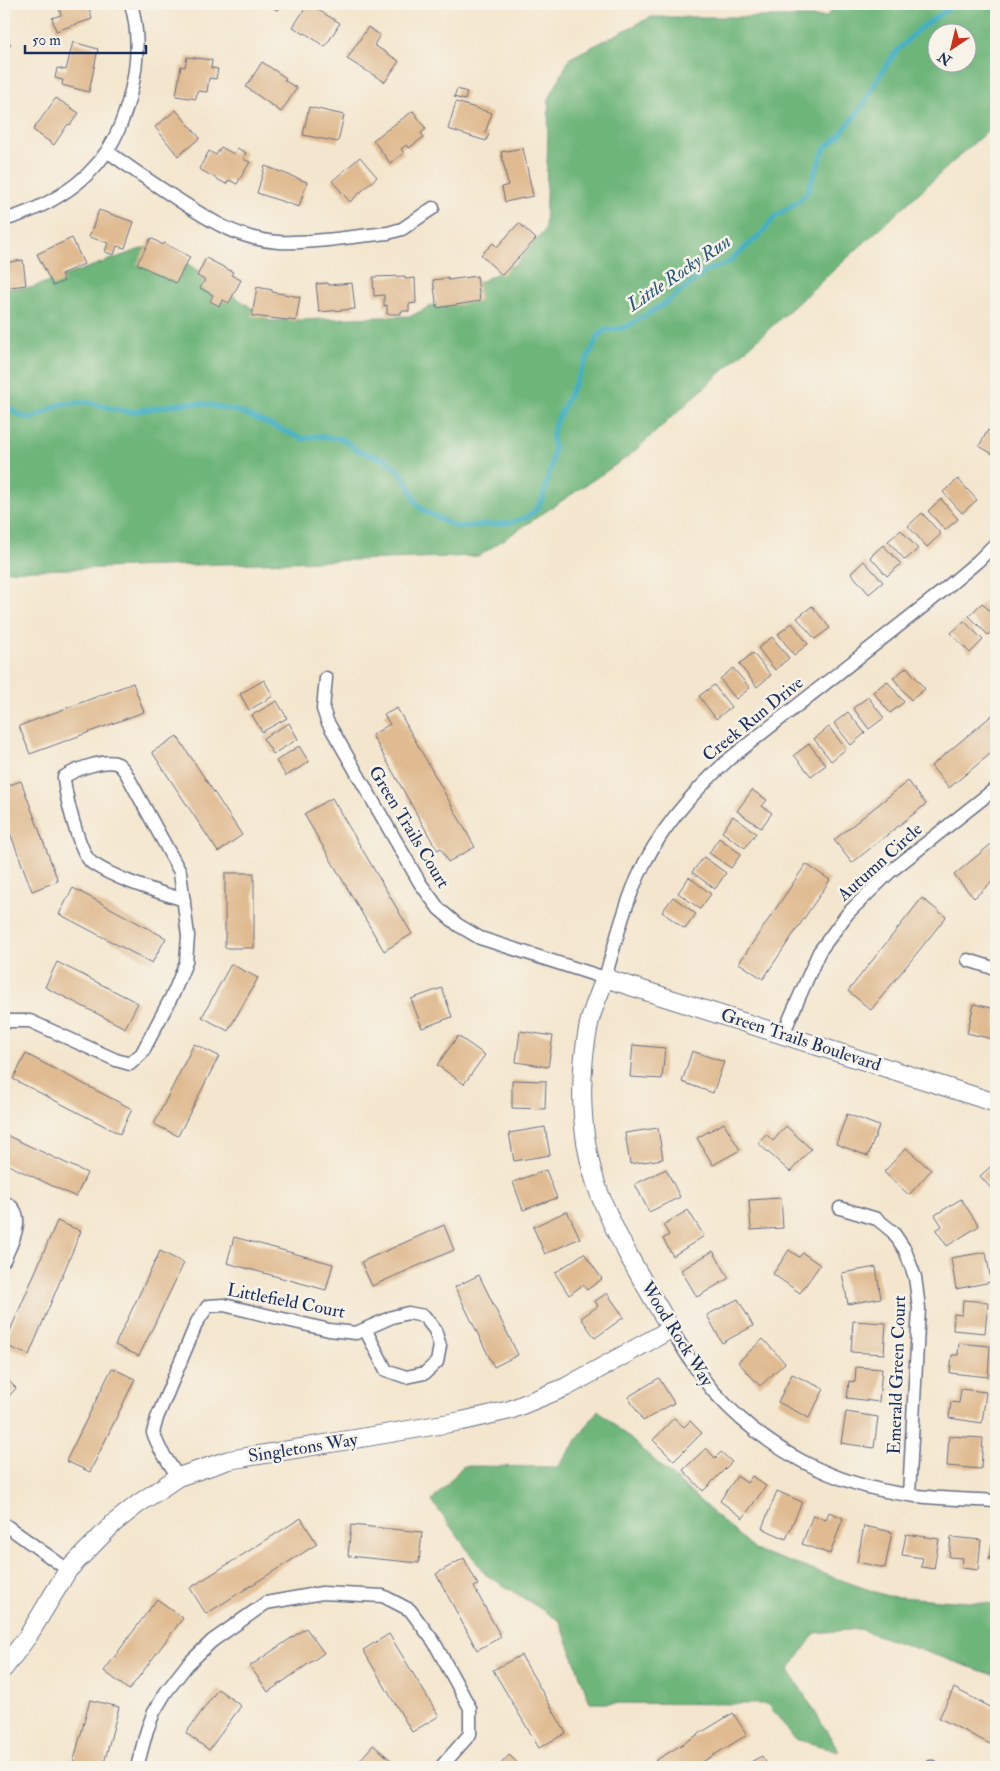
<svg xmlns="http://www.w3.org/2000/svg" width="1000" height="1771" viewBox="0 0 1000 1771" font-family="'IM FELL Double Pica',serif">
  <style>
    .forest { fill: #6eb57a; stroke: #44726c; fill-rule: evenodd }
    .lines { fill: none; stroke-linecap: round; stroke-linejoin: round }
    .stream { stroke: #45b0c4; stroke-width: 5 }
    .building { fill: #e0bb92 }
    .street-casing { stroke: #676f85; stroke-width: 15 }
    .secondary-casing { stroke: #676f85; stroke-width: 20 }
    .street { stroke: #fff; stroke-width: 12 }
    .secondary { stroke: #fff; stroke-width: 18 }
    .labels { text-anchor: middle; dominant-baseline: central; stroke-width: 5; stroke-linejoin: round; paint-order: stroke }
    .street-label { font-size: 18px; fill: #1b2f5e; stroke: #f7f3e8 }
    .water-label { font-size: 19px; font-style: italic; fill: #28567d; stroke: #f7f3e8 }
  </style>
  <rect width="100%" height="100%" fill="#f7f3e8"/>
  <filter id="ink" filterUnits="userSpaceOnUse"><feTurbulence type="fractalNoise" baseFrequency=".02" numOctaves="2"/><feDisplacementMap in="SourceGraphic" scale="10" xChannelSelector="R" yChannelSelector="G"/><feConvolveMatrix kernelMatrix="1 2 1 2 8 2 1 2 1" color-interpolation-filters="sRGB"/></filter>
  <filter id="wash" filterUnits="userSpaceOnUse"><feTurbulence type="fractalNoise" baseFrequency=".0096" numOctaves="4" result="noise"/><feDisplacementMap in="SourceGraphic" scale="20" xChannelSelector="R" yChannelSelector="G"/><feGaussianBlur stdDeviation="1.12" result="paint"/><feColorMatrix in="noise" values="0 0 0 0 0 0 0 0 0 0 0 0 0 0 0 0 0 1.4 0 .05"/><feComposite in="paint" operator="in"/></filter>
  <g filter="url(#wash)">
    <rect width="100%" height="100%" fill="#f4e6ce"/>
    <path class="forest" d="M838 4H996V123L629 456 479 556 4 571V288H30L158 243 270 321 411 316 516 264 545 230 549 99 570 58 651 17H826ZM938 32H968V62H938Z
      M598 1410 755 1550 887 1596 996 1604V1676L859 1629 815 1633 789 1670 839 1751 795 1739 768 1704 590 1703 560 1621 485 1574 432 1501 463 1466 558 1467Z"/>
    <g class="lines">
      <path class="stream" d="M4 409 10 408C17 414 24 419 33 418L61 404 88 402 113 409 131 412 186 403 205 404 240 412 303 439 316 436 343 439 358 451 385 459 399 470 406 480 417 504 421 509 456 527 509 523 527 517 537 509 542 500 552 463 554 448 552 439 555 424 599 335 605 330 619 329 628 326 667 302 708 270 726 264 760 235 775 217 800 200 807 192 825 148 839 136 864 104 878 78 895 53 919 29 955 4"/>
    </g>
    <g id="blocks">
      <path class="building" d="M58 4H85V6L88 5 92 19 56 31 52 18 61 15Z
        M267 4H281L277 10Z
        M308 4 340 23 325 47 305 33 304 34 293 27Z
        M368 27 380 35 374 45 399 61 385 82 347 59Z
        M4 33 11 45 4 49Z
        M73 42 98 49 89 92 62 85 63 80 55 78 57 68 66 70Z
        M187 57 212 60 211 68 218 69 216 79 209 78 207 92 197 91 196 99 176 96 181 66 185 67Z
        M262 62 286 78 284 80 297 88 281 112 246 87Z
        M457 89 467 92 465 100 454 97Z
        M56 98 79 113 70 125 68 124 54 145 33 130Z
        M456 102 492 113 485 133 489 134 486 141 448 129Z
        M309 107 344 115 338 142 303 135Z
        M176 110 200 138 178 156 155 127Z
        M413 111 426 129 421 133 424 137 409 148 406 145 401 149 404 153 390 163 373 140Z
        M221 147 234 154 237 148 246 153 243 159 250 162 237 184 229 180 226 184 199 169 209 151 216 155Z
        M523 148 533 196 505 202 502 187 508 185 501 152Z
        M360 157 377 177 350 202 332 181Z
        M265 166 307 182 299 207 257 193Z
        M99 210 134 222 125 248 117 246 114 255 105 252 108 243 89 237Z
        M519 223 536 239 502 275 481 255 493 243 497 247Z
        M72 238 84 264 61 274 64 281 53 286 37 254Z
        M151 238 163 245 164 243 190 257 176 283 137 264Z
        M206 258 233 272 231 275 241 280 229 303 223 300 219 306 210 301 213 295 200 288 205 280 197 276Z
        M23 260 26 285 4 288V263Z
        M405 276V279L415 278 416 303 409 304V311H401V314H387V305L384 306V295L374 296 373 277Z
        M477 276 480 301 437 308 433 280 448 278V280Z
        M328 283 329 285 352 283 355 309 319 312 316 284Z
        M257 287 272 290V292L300 297 296 321 252 316Z
        M988 430 996 435V456L979 446Z
        M958 479 977 500 962 513 943 492Z
        M941 499 958 519 945 530 928 511Z
        M922 513 941 534 927 547 908 526Z
        M901 530 918 549 905 560 888 541Z
        M883 545 901 564 887 576 870 557Z
        M864 561 883 582 869 594 851 573Z
        M996 594V607L990 600Z
        M982 603 996 617V626L988 635 969 616Z
        M812 606 830 628 815 639 797 618Z
        M964 621 983 640 970 653 951 633Z
        M792 623 808 644 794 655 778 634Z
        M772 637 789 658 775 670 758 648Z
        M753 653 771 675 757 687 739 664Z
        M907 667 925 689 911 700 893 678Z
        M733 668 750 688 736 699 720 679Z
        M264 680 273 696 249 710 240 694Z
        M887 681 904 702 890 713 873 692Z
        M133 683 144 712 30 754 19 726Z
        M714 685 731 707 716 719 699 696Z
        M868 697 884 718 869 729 853 708Z
        M277 701 287 718 262 732 252 715Z
        M397 708 475 847 448 862 441 848 437 850 372 735 390 724 384 715Z
        M848 712 865 733 851 745 834 723Z
        M996 712V749L949 788 931 766Z
        M289 723 298 739 273 754 263 738Z
        M829 727 846 749 831 761 814 739Z
        M177 736 242 835 218 852 152 752Z
        M809 744 826 765 811 776 794 755Z
        M299 746 309 762 286 776 276 761Z
        M21 781 58 881 32 891 4 817V787Z
        M908 781 926 804 852 863 834 840Z
        M752 790 767 800 762 806 772 813 761 828 737 811Z
        M332 798 412 934 384 951 304 814Z
        M733 816 756 833 745 848 722 832Z
        M719 838 741 854 731 868 709 853Z
        M996 840V878L974 898 954 875Z
        M704 857 726 873 715 889 692 872Z
        M806 864 830 880 763 979 739 963Z
        M225 873H254V948H225Z
        M689 877 711 894 700 909 678 893Z
        M73 888 166 938 152 963 59 914Z
        M673 897 696 914 685 929 662 912Z
        M922 898 946 917 871 1010 848 991Z
        M57 962 138 1003 125 1028 45 987Z
        M231 964 258 978 228 1031 202 1017Z
        M442 988 452 1017 422 1028 411 999Z
        M974 1004 996 1009V1040L967 1033Z
        M520 1031 553 1036 548 1067 516 1062Z
        M458 1036 485 1055 464 1084 437 1065Z
        M194 1044 219 1056 178 1136 154 1124Z
        M633 1045 665 1048 662 1079 630 1077Z
        M692 1051 724 1062 713 1093 682 1082Z
        M26 1054 132 1109 120 1134 13 1079Z
        M512 1080 546 1081 545 1109 512 1108Z
        M847 1114 879 1126 868 1156 836 1144Z
        M724 1123 740 1150 713 1165 697 1138Z
        M786 1126 811 1149 790 1172 758 1143 766 1134 773 1141Z
        M545 1127 550 1155 514 1161 509 1133Z
        M658 1128 663 1159 630 1164 625 1133Z
        M4 1134 87 1173 76 1197 4 1163Z
        M906 1148 931 1170 909 1195 884 1172Z
        M996 1162V1194L980 1176Z
        M666 1169 680 1197 649 1212 635 1184Z
        M546 1170 557 1198 523 1210 513 1182Z
        M781 1198 783 1228 751 1230 749 1200Z
        M961 1199 979 1226 947 1246 936 1230 942 1226 935 1215Z
        M688 1210 704 1236 673 1256 663 1239 669 1235 663 1225Z
        M567 1211 580 1238 545 1254 533 1227Z
        M57 1221 81 1231 29 1355 4 1345Z
        M444 1225 454 1250 372 1286 361 1262Z
        M234 1237 333 1264 326 1290 227 1263Z
        M789 1250 799 1257 803 1253 820 1265 800 1293 773 1274Z
        M160 1251 184 1263 139 1356 115 1345Z
        M713 1251 729 1278 697 1297 681 1270Z
        M986 1252 991 1282 956 1289 951 1258Z
        M584 1253 602 1279 587 1290 583 1285 569 1295 555 1273Z
        M876 1267 881 1298 848 1304 842 1273Z
        M479 1275 518 1355 494 1367 455 1287Z
        M607 1293 624 1317 595 1338 581 1318 598 1306 595 1301Z
        M738 1299 753 1326 722 1343 707 1315Z
        M963 1300 988 1302 985 1333 953 1330 954 1314 962 1315Z
        M853 1321 886 1323 884 1354 851 1352Z
        M763 1339 785 1363 760 1386 738 1362Z
        M959 1343 990 1346 988 1377 950 1373 952 1355H958Z
        M856 1367 882 1369 879 1402 847 1398 849 1381 855 1382Z
        M112 1368 135 1379 90 1472 66 1461Z
        M792 1374 824 1389 809 1418 778 1402Z
        M4 1376 16 1388 4 1402Z
        M659 1378 674 1403 643 1421 628 1397Z
        M961 1389 986 1392 982 1423 949 1418 951 1402 959 1403Z
        M846 1412 878 1417 874 1448 841 1443Z
        M674 1418 684 1427 690 1421 702 1433 674 1461 653 1440Z
        M949 1436 983 1438 981 1469 947 1466Z
        M706 1448 715 1458 721 1452 732 1462 703 1491 683 1470Z
        M737 1476 747 1483 752 1476 766 1486 743 1518 720 1501Z
        M777 1491 802 1502 786 1539 762 1528Z
        M829 1512 843 1518 830 1554 802 1544 813 1515 826 1520Z
        M301 1518 317 1544 206 1614 190 1588Z
        M351 1525 422 1532 419 1563 348 1556Z
        M864 1526 892 1532 885 1568 857 1562Z
        M906 1534 939 1539 934 1569 921 1567 923 1558 902 1555Z
        M951 1537 981 1540 978 1570 962 1568 963 1558 949 1557Z
        M993 1539H996V1560L989 1559Z
        M464 1558 478 1585 474 1587 501 1637 477 1650 436 1574Z
        M157 1599 183 1618 129 1690 104 1671Z
        M306 1628 324 1653 268 1692 250 1666Z
        M389 1634 439 1716 412 1732 363 1650Z
        M521 1655 566 1733 539 1748 493 1670Z
        M954 1688 996 1710V1747L939 1718Z
        M218 1689 241 1706 209 1750 186 1733Z
        M90 1700 119 1707 103 1767H72Z
        M733 1713 747 1735 694 1767H660L655 1761Z
        M373 1745 397 1765 395 1767H354Z
        M509 1755 522 1767H498Z
        M762 1756 769 1767H741Z"/>
    </g>
  </g>
  <g filter="url(#ink)">
    <use href="#blocks" fill-opacity="0" stroke="#676f85" stroke-width="1"/>
    <g class="lines">
      <g class="street-casing">
        <path id="street" d="M107 151C129 167 151 182 174 197 206 218 237 239 278 242 311 244 354 236 388 233L402 229 433 208
          M4 220C43 209 84 186 107 151 119 133 126 112 131 91 138 63 139 31 131 4
          M326 678 323 709 327 721 420 883 439 909 458 925 480 938 605 978C615 944 623 910 637 879 657 832 691 794 728 760L939 594 978 561 996 543
          M968 960 996 969
          M4 1024 8 1021H30L116 1060 130 1064 142 1053 174 992 186 962 188 936 180 872 126 773C124 770 121 766 118 764 106 758 74 770 64 777 65 794 79 853 92 863 117 880 156 891 184 900
          M783 1034 819 952 848 913 891 871 996 788
          M4 1202C29 1213 12 1242 4 1260
          M840 1208 877 1219 893 1232 905 1250 915 1277 919 1308 909 1495
          M671 1329C684 1350 697 1373 714 1392 765 1449 833 1485 909 1495 937 1499 967 1499 996 1501
          M178 1477 160 1449 153 1433 157 1418 197 1322 208 1306 224 1305 329 1330 356 1333 392 1317 408 1313 424 1316 435 1330 440 1346 437 1362 425 1373 406 1377 386 1370 365 1329
          M4 1524 68 1570
          M137 1767 147 1730 154 1712 166 1692 187 1665 212 1641 266 1603 322 1593 383 1596 410 1610 434 1642 470 1708V1734L441 1767
          M931 1767H932"/>
      </g>
      <g class="secondary-casing">
        <path id="secondary" d="M4 1668 28 1636 68 1570 114 1523 138 1504 178 1477 229 1460 462 1421 510 1410 566 1387 671 1329C647 1288 622 1248 604 1205 580 1149 577 1083 589 1024 592 1009 600 993 605 978L996 1103"/>
      </g>
      <use href="#street" class="street"/>
      <use href="#secondary" class="secondary"/>
    </g>
  </g>
  <g class="labels">
    <g class="street-label">
      <text transform="translate(753 719) rotate(-39)">Creek Run Drive</text>
      <text transform="translate(409 827) rotate(59)">Green Trails Court</text>
      <text transform="translate(880 862) rotate(-42)">Autumn Circle</text>
      <text transform="translate(801 1040) rotate(18)">Green Trails Boulevard</text>
      <text transform="translate(286 1301) rotate(11)">Littlefield Court</text>
      <text transform="translate(677 1334) rotate(58)">Wood Rock Way</text>
      <text transform="translate(897 1375) rotate(-88)">Emerald Green Court</text>
      <text transform="translate(303 1448) rotate(-9)">Singletons Way</text>
    </g>
    <g class="water-label">
      <text transform="translate(679 273) rotate(-34)">Little Rocky Run</text>
    </g>
  </g>
  <rect width="1000" height="1771" fill="none" stroke="#f7f3e8" stroke-width="20"/>
  <g transform="translate(952 48) rotate(215)"><circle r="24" fill="#f7f3e8" stroke="#9fa5b1"/>
  <path d="M0-4L9 19L0 12L-9 19Z" fill="#c8321e"/>
  <text y="-8" font-size="14" font-weight="bold" text-anchor="middle" fill="#1b2f5e">N</text>
  </g>
  <path d="M25 45v8h121v-8" fill="none" stroke="#1b2f5e" stroke-width="2.5"/>
  <text x="32" y="45" font-size="15" fill="#1b2f5e" stroke="#f7f3e8" stroke-width="4" paint-order="stroke">50 m</text>
</svg>
